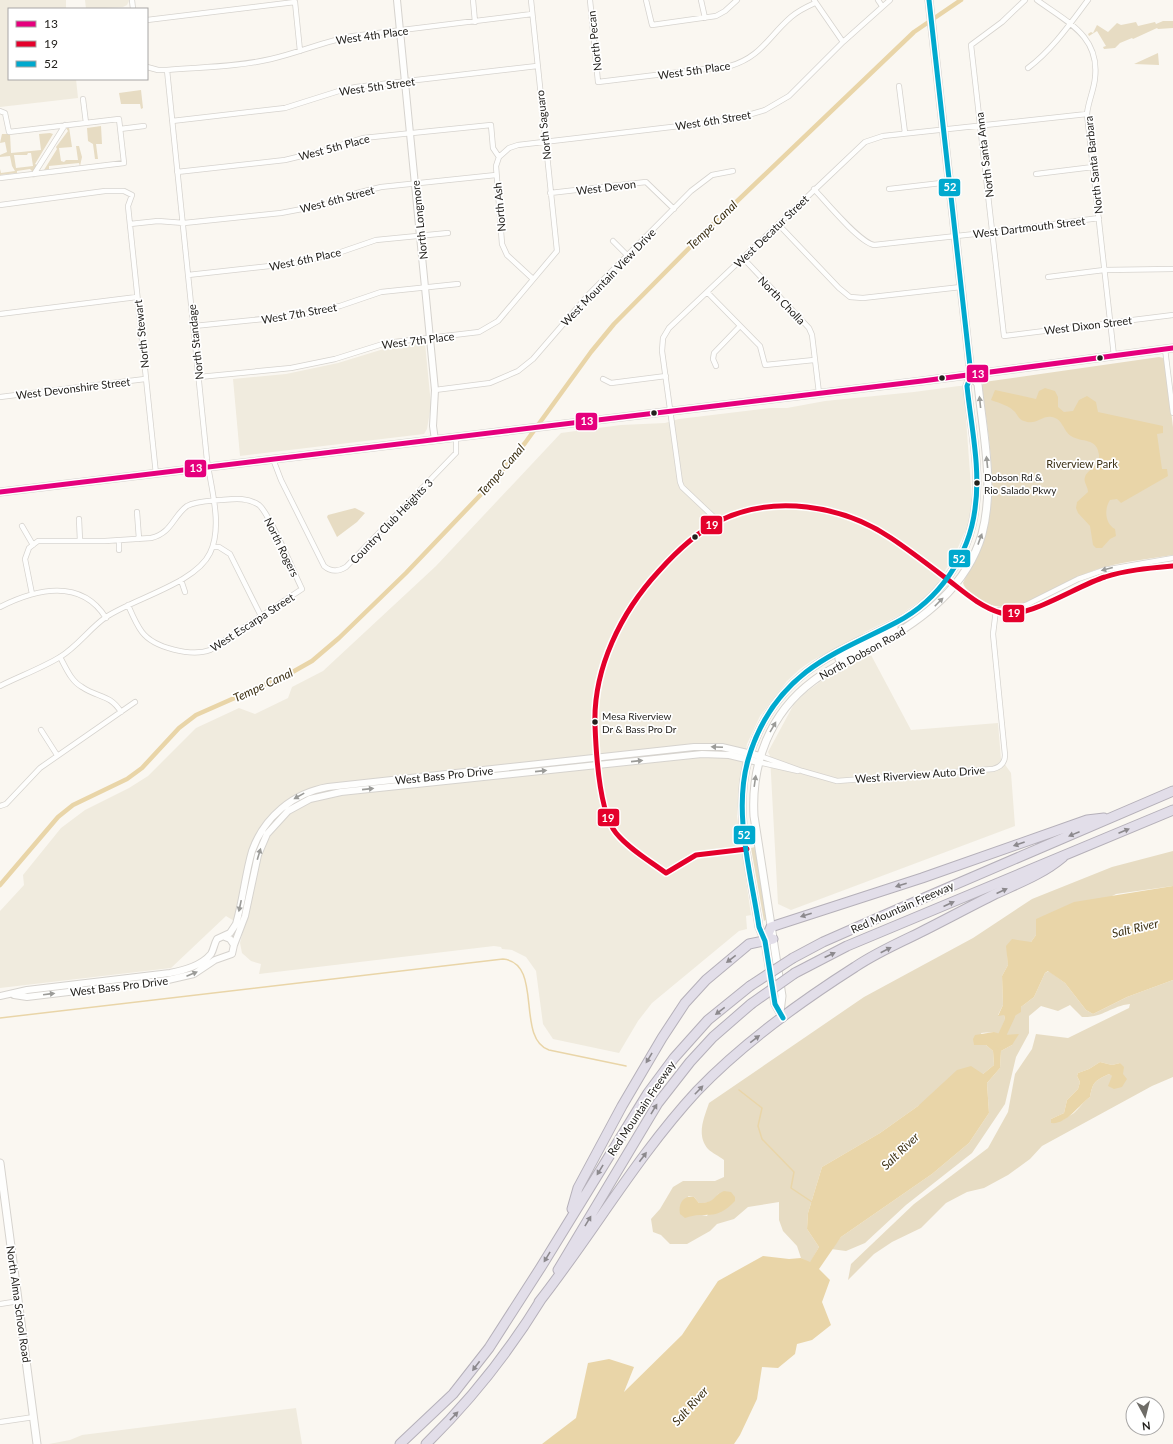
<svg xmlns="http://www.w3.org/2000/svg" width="1173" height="1444" viewBox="0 0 1173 1444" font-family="Lato,sans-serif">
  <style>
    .built { fill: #f0ebde }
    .green { fill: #e7dcc3; fill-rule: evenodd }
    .water { fill: #e9d5a8 }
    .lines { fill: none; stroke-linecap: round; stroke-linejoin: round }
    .stream { stroke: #e9d5a8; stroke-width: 1.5 }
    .canal { stroke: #e9d5a8; stroke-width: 4.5 }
    .river { stroke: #e9d5a8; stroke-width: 8 }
    .minor-casing { stroke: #d6d3ce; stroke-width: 6 }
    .tertiary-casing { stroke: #d6d3ce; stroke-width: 8 }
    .secondary-casing { stroke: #d6d3ce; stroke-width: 9 }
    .motorway-casing { stroke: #b5b0b9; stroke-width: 11 }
    .minor { stroke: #fefefd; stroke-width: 4.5 }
    .tertiary { stroke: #fefefd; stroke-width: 6 }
    .secondary { stroke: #fefefd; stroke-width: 7 }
    .motorway { stroke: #e2dee9; stroke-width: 9 }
    .motorway-bridge-casing { stroke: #b5b0b9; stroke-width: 11; stroke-linecap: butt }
    .motorway-bridge { stroke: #e2dee9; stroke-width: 9 }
    .bus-1-casing { stroke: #fff; stroke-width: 8 }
    .bus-2-casing { stroke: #fff; stroke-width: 8 }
    .bus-3-casing { stroke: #fff; stroke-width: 8 }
    .bus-1 { stroke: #e5007d; stroke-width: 5 }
    .bus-2 { stroke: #e4002b; stroke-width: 5 }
    .bus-3 { stroke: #00a9ce; stroke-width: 5 }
    .oneway { fill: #9b9b98 }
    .oneway2 { fill: #8c898d }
    .bus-dot { fill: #23211d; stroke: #fff; stroke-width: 1.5 }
    .labels { text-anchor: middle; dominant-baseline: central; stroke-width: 3.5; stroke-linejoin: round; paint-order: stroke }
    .bus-label { font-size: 10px; fill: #23211d; stroke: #fff; text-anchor: start }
    .street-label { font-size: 11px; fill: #23211d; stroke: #fff }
    .park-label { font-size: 11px; fill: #3d3115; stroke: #fff }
    .water-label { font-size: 12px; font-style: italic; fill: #3d3115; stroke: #fff }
    .line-badge { stroke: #fff; stroke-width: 1.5 }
    .badge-label { font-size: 11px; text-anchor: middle; font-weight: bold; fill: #fff }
  </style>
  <rect width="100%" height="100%" fill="#faf7f1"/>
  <path class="built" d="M0 0H66V9H9V79H76L78 98 0 107Z
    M85 0H129V1L127 5 123 7 86 9Z
    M425 343 431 405 427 429 424 434 240 456 233 379 286 374 338 363 387 348Z
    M959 386H962L964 391 972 501 968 525 955 554 937 584 924 598 900 615 865 632 856 639 813 660 800 669 787 681 760 716 747 744 740 779 737 816 751 915 746 916 747 929 739 931 652 1003 638 1021 619 1053 553 1039 543 1024 536 971 526 957 512 950 502 949 501 947 494 946 259 974 261 964 251 961 242 953 240 943 244 927 226 916 171 968 0 988V911L24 885 23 875 61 828 85 810 129 788 148 776 196 728 239 708 255 714 288 698 292 687 323 671 436 566 561 433 621 425 665 423 679 419 770 408H787L825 401 914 392Z
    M871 655 911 730 998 723 1001 759 1011 773 1015 826 791 910 778 904 770 756 768 752 794 704 805 693 828 676Z
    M296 1408 302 1444H49L70 1440 82 1435Z"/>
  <path class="green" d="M1163 21H1173V28L1158 29 1157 28 1133 39 1132 38 1120 43 1115 48 1104 49 1103 47 1106 46 1097 31 1089 36 1088 34 1091 32 1093 33 1097 25 1108 32 1117 23 1121 25 1136 22 1138 26 1155 22 1156 24Z
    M1158 53 1159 65 1134 64Z
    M141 90 143 108 141 109 140 104H121L119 93Z
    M101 126 102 144H96L98 159H95L93 144 88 141 87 128Z
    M69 127 72 147 59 148 61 161 64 162 66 160H78L76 146H79L82 157 80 166 79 163 49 166V169L44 170 57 149 56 147 68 131 66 128Z
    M50 133 53 134 35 164 37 165 33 172 30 169 17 171V173L0 175V169L1 173 15 171 12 166 10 156 0 157V155L7 152 5 142 0 143 2 134H10L11 153 41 150 39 134ZM28 153H31L33 166 16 168 14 155H27Z
    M1159 357 1164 358 1165 362 1173 427V555C1147 559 1120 562 1095 570 1060 582 1014 625 978 598 973 594 965 590 963 583 970 568 979 555 984 539 1000 490 988 437 982 386L984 382Z
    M355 508 365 513 357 522 337 537 327 517 328 515Z
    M755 847 767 919 764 921 751 848Z
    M1173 851V886L1116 894 1036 935 1031 942 1007 946 1008 965 1002 976 1003 1005 998 1015H1004L1007 1027 1021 1007 1034 997 1045 973 1049 971 1065 983 1086 1010 1093 1014 1127 997 1173 980V1077L1152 1086 1042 1146 1030 1159 1008 1175 984 1188 967 1192 946 1203 921 1228 892 1242 874 1254 848 1280 851 1264 914 1204 988 1148 1008 1112 1015 1074 1032 1049 1036 1034 1068 1038 1129 1008 1130 1004C1111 1006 1103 1018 1082 1017L1070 1005 1058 1011 1041 1006 1029 1016V1033L1016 1057 1005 1104 972 1153 906 1205 865 1243 846 1251 831 1249 841 1237 932 1174 969 1143 989 1113 987 1083 1000 1068 1001 1051 1012 1045C1001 1032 997 1032 981 1033L986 1045 993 1051 994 1065 983 1074 918 1106 880 1133 822 1167 808 1213 807 1229 819 1247 810 1263 801 1258 797 1246 783 1231 779 1220V1202L748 1207 734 1219 717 1224 710 1231 687 1244H670L661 1235 653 1232 651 1219 660 1209 673 1187 683 1181H715L724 1177V1160C719 1156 712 1153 708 1149 696 1135 704 1118 709 1103L864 997 973 938 1032 899 1112 867ZM1100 1062 1112 1065 1120 1063 1123 1074 1109 1085 1113 1076 1109 1074C1095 1081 1093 1081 1090 1097 1083 1102 1081 1106 1076 1111 1073 1115 1067 1116 1063 1120L1051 1119 1064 1113 1067 1100 1078 1089 1080 1082 1077 1076 1078 1073 1089 1069ZM719 1193 707 1216 697 1214 688 1196 694 1197 699 1203C710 1203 713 1202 719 1193Z"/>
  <path class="water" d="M1045 388 1055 391 1058 397V407L1064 412 1073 411 1079 400 1087 396 1096 402 1098 412 1163 426V433L1157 434 1162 469H1167L1168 476 1121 503 1117 499 1110 500C1104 509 1105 524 1115 529L1116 536 1110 539 1102 548H1096L1093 545 1090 526 1078 513 1076 508 1077 502 1088 492C1088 486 1083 482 1085 477 1088 468 1100 468 1099 455 1097 437 1082 443 1071 436 1063 431 1063 419 1052 417 1042 415 1036 426 1024 421 1019 419 1018 416 1015 412 1010 406 999 403 991 400L995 390 1036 399 1039 391Z
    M1173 886V980L1127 997 1093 1014 1086 1010 1065 983 1048 971 1045 973 1034 997 1021 1007V1012L1016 1015 1007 1027 1004 1015 998 1016 1003 1005 1002 976 1008 965 1006 946 1012 939 1031 942 1036 935V919L1074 902Z
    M994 1032 1004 1035 1019 1034 1012 1045 1001 1051 1000 1068 987 1083 989 1113 969 1143 932 1174 841 1237 819 1269 830 1280 822 1302 831 1325 812 1340 797 1344 795 1354 778 1368 762 1367 757 1399 740 1435 734 1444H542L576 1418 588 1363 609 1359 634 1367 624 1392 682 1335 718 1281 763 1256 789 1259 801 1258 810 1262 819 1247 807 1229 808 1213 822 1167 880 1133 918 1106 957 1070 971 1066 983 1074 994 1065 993 1051 986 1045H974L973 1039 975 1035Z
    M1100 1062 1112 1065 1120 1063 1124 1067 1123 1074 1127 1079 1122 1087 1114 1089 1108 1086 1112 1076 1109 1074C1095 1081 1093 1081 1090 1097 1079 1105 1066 1125 1051 1123V1119L1064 1113 1067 1100 1078 1089 1080 1082 1077 1076 1078 1073 1089 1069Z
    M724 1191 731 1192 735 1197V1201C714 1223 707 1210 685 1218L680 1214C678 1204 683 1195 694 1197L699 1203C716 1203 712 1196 724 1191Z"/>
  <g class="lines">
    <path class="stream" d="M0 1018 503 959C544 963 515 1038 549 1050L626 1066
      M739 1090 762 1108 758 1126 762 1139 794 1172 791 1188 812 1202"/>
    <path class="canal" d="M0 885 58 817 73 805 127 779 142 768 179 728 196 715 289 674 312 661 339 638 406 573 488 487 525 443 591 352 614 324 707 230 914 32 961 0"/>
    <path class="river" d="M998 1044 1011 1016"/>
    <g class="minor-casing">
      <path id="minor" d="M132 0 133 9
        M473 0 475 22
        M590 0 598 82 730 66C761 57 768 37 791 17 798 11 806 7 815 3
        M646 0 652 25 716 16 725 11 737 0
        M701 0 705 18
        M814 0 843 42
        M878 0 882 6
        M1025 0 1002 22 971 45 1004 336 1173 315
        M1037 0C1067 22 1100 36 1095 78 1094 90 1088 102 1087 114L1114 356
        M147 20 295 2 300 51
        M1028 68C1052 50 1070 24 1088 0
        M167 70C201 67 237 67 271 59 298 53 325 41 353 36L532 14
        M899 86 905 133
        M83 99 86 123
        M0 111 5 113 9 132 119 119 124 163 0 178
        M172 121 285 108 342 90 356 87 537 66
        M120 129 144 126
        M499 157 509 148 518 145 731 120 765 110 789 96 843 42 890 0
        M177 172 285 160 322 151 363 138 491 125 493 148 499 157 496 166 502 244 507 255 533 279
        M34 174 65 125
        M1036 174 1093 167
        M814 189C826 202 859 242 874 245L993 232 1099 218
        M889 189 950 182
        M550 193 646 182 674 209
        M0 205 105 191H124L132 195 128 206 156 474
        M130 224 158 221 184 223 281 213 323 205 357 193 381 187 496 175
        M778 224 839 288 850 297 863 298 961 287
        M613 241 628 256
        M743 258 809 328 812 335 819 393
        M188 275 297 263 341 252 376 240 448 233
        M1048 277 1104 270 1173 269
        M707 292 760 346 765 365 814 360
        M0 314 137 297
        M194 326 302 315 340 306 381 292 458 284
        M1165 349 1173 413
        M716 366 713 359 714 353 740 326
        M199 377 291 368 335 359 386 343 479 332 498 321 557 251 531 0
        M603 379 611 383 666 376
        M435 390 490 383 518 371 533 359 590 293 691 191 712 175 733 171
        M0 397 145 379
        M273 459 281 480 324 566C331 572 338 572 346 567L456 453V437
        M137 512 139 539
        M79 519 80 541
        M718 521 682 487 680 482 662 351 663 338 669 328 865 142 883 136 1087 114
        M22 526 33 545
        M119 541V550
        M213 547H219L230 554 261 616
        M181 580 185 592
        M32 594 25 559 29 548 38 541H105L151 538C172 533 173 516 187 506 196 501 210 501 220 500 234 499 247 497 259 505 270 514 294 573 302 589L210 650C192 657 154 648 142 632 136 624 132 614 128 605
        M0 607C36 589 81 578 106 618
        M998 610 1012 609 1026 605 1078 579 1104 570 1173 558
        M60 657C66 668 71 681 82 687 98 698 110 694 121 712
        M0 686C20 676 42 668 60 657 78 646 89 629 106 617 135 598 196 583 210 553 223 526 211 488 207 460L167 70H158L147 67
        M41 730 57 755
        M760 756 802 771 837 781 993 769C1001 767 1005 763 1005 755L993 634 996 610
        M758 762 798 771
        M0 806 6 804 40 768 135 702
        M747 849 696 855 666 873C650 861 629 849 616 833 599 812 596 753 595 725 593 669 621 612 659 571 676 552 696 533 719 521 773 494 842 505 891 538 909 550 926 563 943 576 962 590 978 606 1001 613 1027 620 1078 585 1105 577 1126 570 1151 568 1173 566
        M0 1304 19 1301
        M0 1422 34 1417"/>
    </g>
    <g class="tertiary-casing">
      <path id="tertiary" d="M397 0 435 390 433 426 435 440
        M234 945 245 916 258 855 267 834 288 811 310 799 341 792 702 754 729 755 758 762
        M14 995 27 997 168 980 194 974 215 960 232 954 234 945 230 939 225 937
        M0 996 27 990 170 973C184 970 201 966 211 954 214 949 214 944 217 939L230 933 236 924C243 900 245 875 252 851 264 817 293 793 328 787L694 747H722L760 756"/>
    </g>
    <g class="secondary-casing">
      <path id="secondary" d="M0 492 922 381 1173 348
        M867 650 870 642 894 627
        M839 659 862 646 863 640
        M780 1012 782 996 754 816C751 763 770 713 813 681 833 666 855 657 877 645 922 620 967 587 982 534 995 485 983 434 978 384L971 375
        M783 1018 775 1004 765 941 759 927C751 873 733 813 748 760 758 725 778 694 806 672 833 651 867 638 897 622 939 600 969 556 975 509 981 469 971 426 967 386L971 375 929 0
        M0 1163 37 1444"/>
    </g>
    <g class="motorway-casing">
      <path id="motorway" d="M765 941 771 927 780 924 922 878 1087 820 1104 818
        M793 958 823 942 889 913 1173 791
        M795 973 847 946 1173 810
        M572 1209 578 1188 622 1106 662 1038 685 1003 706 980 749 944 773 939
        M558 1270 658 1103 690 1062 713 1037 751 1004
        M539 1302C593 1233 637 1156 697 1091 742 1044 800 1002 855 967 874 954 896 944 917 934 943 921 969 907 995 894 1019 883 1043 874 1063 857
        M400 1444 453 1394 489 1348 541 1267 648 1093 674 1058 708 1020 750 986
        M426 1444C471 1400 509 1352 542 1298"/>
    </g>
    <use href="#minor" class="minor"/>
    <use href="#tertiary" class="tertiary"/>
    <use href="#secondary" class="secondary"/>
    <use href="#motorway" class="motorway"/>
    <g class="motorway-bridge-casing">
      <path id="motorway-bridge" d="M750 986 793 958
        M751 1004 795 973"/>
    </g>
    <use href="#motorway-bridge" class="motorway-bridge"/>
    <g class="bus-1-casing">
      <path id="bus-1" d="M0 492 922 381 1173 348"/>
    </g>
    <g class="bus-2-casing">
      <path id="bus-2" d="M747 849 696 855 666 873C650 861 629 849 616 833 599 812 596 753 595 725 593 669 621 612 659 571 676 552 696 533 719 521 773 494 842 505 891 538 909 550 926 563 943 576 962 590 978 606 1001 613 1027 620 1078 585 1105 577 1126 570 1151 568 1173 566"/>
    </g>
    <g class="bus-3-casing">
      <path id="bus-3" d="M783 1018 775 1004 765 941 759 927C751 873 733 813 748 760 758 725 778 694 806 672 833 651 867 638 897 622 939 600 969 556 975 509 981 469 971 426 967 386L971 375 929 0"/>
    </g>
    <use href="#bus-1" class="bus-1"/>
    <use href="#bus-2" class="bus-2"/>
    <use href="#bus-3" class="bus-3"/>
  </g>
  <defs><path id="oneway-solid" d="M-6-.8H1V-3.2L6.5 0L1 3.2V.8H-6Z"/></defs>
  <g class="oneway">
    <use href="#oneway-solid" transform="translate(980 402) rotate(-96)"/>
    <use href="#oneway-solid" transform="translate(987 462) rotate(-96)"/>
    <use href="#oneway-solid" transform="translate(980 539) rotate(-70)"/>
    <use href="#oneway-solid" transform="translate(1107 569) rotate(165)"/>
    <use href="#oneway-solid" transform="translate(939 602) rotate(-45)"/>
    <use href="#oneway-solid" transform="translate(773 727) rotate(-60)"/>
    <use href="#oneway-solid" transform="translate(717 747) rotate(-177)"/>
    <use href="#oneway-solid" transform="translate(637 761) rotate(-6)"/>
    <use href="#oneway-solid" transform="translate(541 771) rotate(-6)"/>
    <use href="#oneway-solid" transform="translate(755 781) rotate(-82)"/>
    <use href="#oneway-solid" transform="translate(368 789) rotate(-6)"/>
    <use href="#oneway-solid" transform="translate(299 796) rotate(151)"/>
    <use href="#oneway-solid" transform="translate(259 854) rotate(-73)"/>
    <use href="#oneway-solid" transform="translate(240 906) rotate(102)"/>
    <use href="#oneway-solid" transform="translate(192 974) rotate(-23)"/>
    <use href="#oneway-solid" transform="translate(49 994) rotate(-7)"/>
  </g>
  <g class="oneway2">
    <use href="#oneway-solid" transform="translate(1124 831) rotate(-23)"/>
    <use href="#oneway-solid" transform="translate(1074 834) rotate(158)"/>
    <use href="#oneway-solid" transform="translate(1019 844) rotate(161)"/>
    <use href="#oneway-solid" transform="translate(901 885) rotate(162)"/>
    <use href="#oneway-solid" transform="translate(1002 891) rotate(-25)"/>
    <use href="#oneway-solid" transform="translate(949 904) rotate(-24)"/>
    <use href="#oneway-solid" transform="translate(806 915) rotate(162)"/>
    <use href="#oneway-solid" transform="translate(886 950) rotate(-27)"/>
    <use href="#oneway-solid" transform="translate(830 955) rotate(-25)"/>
    <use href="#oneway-solid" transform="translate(731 959) rotate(142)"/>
    <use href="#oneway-solid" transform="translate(720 1011) rotate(142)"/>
    <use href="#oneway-solid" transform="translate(755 1039) rotate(-37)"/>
    <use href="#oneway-solid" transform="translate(649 1058) rotate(121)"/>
    <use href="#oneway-solid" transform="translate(699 1090) rotate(-46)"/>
    <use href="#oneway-solid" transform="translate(654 1109) rotate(-59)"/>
    <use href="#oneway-solid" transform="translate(643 1157) rotate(-53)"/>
    <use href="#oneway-solid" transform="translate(600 1170) rotate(121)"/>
    <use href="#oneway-solid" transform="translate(588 1221) rotate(-59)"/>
    <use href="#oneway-solid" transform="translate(547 1257) rotate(121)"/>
    <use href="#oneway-solid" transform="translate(476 1366) rotate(127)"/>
    <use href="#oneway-solid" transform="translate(454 1416) rotate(-46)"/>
  </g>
  <g class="bus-dot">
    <circle cx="1100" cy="358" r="3.5"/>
    <circle cx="942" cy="378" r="3.5"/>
    <circle cx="654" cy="413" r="3.5"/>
    <circle cx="977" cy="483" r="3.5"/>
    <circle cx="695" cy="537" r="3.5"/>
    <circle cx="595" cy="722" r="3.5"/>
  </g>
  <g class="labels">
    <g class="bus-label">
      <text x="984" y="477">Dobson Rd &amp;<tspan x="984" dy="13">Rio Salado Pkwy</tspan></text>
      <text x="602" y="716">Mesa Riverview<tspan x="602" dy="13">Dr &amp; Bass Pro Dr</tspan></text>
    </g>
    <g class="street-label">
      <text transform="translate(372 35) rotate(-8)">West 4th Place</text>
      <text transform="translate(594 41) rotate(-96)">North Pecan</text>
      <text transform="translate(694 70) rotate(-8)">West 5th Place</text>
      <text transform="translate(377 86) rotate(-8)">West 5th Street</text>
      <text transform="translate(713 120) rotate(-9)">West 6th Street</text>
      <text transform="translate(543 125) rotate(-96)">North Saguaro</text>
      <text transform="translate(334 147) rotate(-15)">West 5th Place</text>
      <text transform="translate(984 155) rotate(-97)">North Santa Anna</text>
      <text transform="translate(1093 165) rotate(-96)">North Santa Barbara</text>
      <text transform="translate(606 187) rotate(-7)">West Devon</text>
      <text transform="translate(337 199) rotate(-15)">West 6th Street</text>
      <text transform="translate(499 207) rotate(-95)">North Ash</text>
      <text transform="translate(419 220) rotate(-96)">North Longmore</text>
      <text transform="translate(1029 227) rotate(-7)">West Dartmouth Street</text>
      <text transform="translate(771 231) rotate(-44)">West Decatur Street</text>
      <text transform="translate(305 259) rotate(-12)">West 6th Place</text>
      <text transform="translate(608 277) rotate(-46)">West Mountain View Drive</text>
      <text transform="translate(782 300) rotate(46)">North Cholla</text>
      <text transform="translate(299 313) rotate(-10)">West 7th Street</text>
      <text transform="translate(1088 325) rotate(-7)">West Dixon Street</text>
      <text transform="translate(141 334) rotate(-96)">North Stewart</text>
      <text transform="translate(418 340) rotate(-7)">West 7th Place</text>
      <text transform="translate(195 342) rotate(-96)">North Standage</text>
      <text transform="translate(73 388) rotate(-7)">West Devonshire Street</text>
      <text transform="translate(391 521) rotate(-46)">Country Club Heights 3</text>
      <text transform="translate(282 547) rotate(64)">North Rogers</text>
      <text transform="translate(252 622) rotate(-33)">West Escarpa Street</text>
      <text transform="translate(862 653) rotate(-29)">North Dobson Road</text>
      <text transform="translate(920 774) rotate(-4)">West Riverview Auto Drive</text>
      <text transform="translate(444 775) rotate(-6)">West Bass Pro Drive</text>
      <text transform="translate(902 907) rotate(-24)">Red Mountain Freeway</text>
      <text transform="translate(119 986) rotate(-7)">West Bass Pro Drive</text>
      <text transform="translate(641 1108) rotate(-56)">Red Mountain Freeway</text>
      <text transform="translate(19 1304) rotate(82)">North Alma School Road</text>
    </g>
    <g class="park-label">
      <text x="1082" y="463">Riverview Park</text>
    </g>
    <g class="water-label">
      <text transform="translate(712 225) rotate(-44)">Tempe Canal</text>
      <text transform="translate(501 470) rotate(-49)">Tempe Canal</text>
      <text transform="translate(263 685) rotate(-25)">Tempe Canal</text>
      <text transform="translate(1135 928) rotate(-13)">Salt River</text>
      <text transform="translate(900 1151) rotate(-44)">Salt River</text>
      <text transform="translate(690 1406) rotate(-48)">Salt River</text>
    </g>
  </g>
  <g class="line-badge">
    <rect x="938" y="178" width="23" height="19" rx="4" fill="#00a9ce"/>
    <rect x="966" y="364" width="23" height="19" rx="4" fill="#e5007d"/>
    <rect x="575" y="412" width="23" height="19" rx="4" fill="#e5007d"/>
    <rect x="184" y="459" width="23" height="19" rx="4" fill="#e5007d"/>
    <rect x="700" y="515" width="23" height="20" rx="4" fill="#e4002b"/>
    <rect x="948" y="549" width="23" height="19" rx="4" fill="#00a9ce"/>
    <rect x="1002" y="604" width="23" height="19" rx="4" fill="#e4002b"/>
    <rect x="597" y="808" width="23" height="19" rx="4" fill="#e4002b"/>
    <rect x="733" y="825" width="23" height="20" rx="4" fill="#00a9ce"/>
  </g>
  <g class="badge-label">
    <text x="950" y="191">52</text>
    <text x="978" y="378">13</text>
    <text x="587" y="425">13</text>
    <text x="196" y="472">13</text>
    <text x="712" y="529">19</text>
    <text x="959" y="563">52</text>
    <text x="1014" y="617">19</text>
    <text x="608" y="822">19</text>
    <text x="744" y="839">52</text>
  </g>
  <rect x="8" y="8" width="140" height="72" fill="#ffffff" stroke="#a7a6a5"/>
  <rect x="16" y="21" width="20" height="6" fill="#e5007d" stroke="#a7a6a5"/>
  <text x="44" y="28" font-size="12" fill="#23211d">13</text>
  <rect x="16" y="41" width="20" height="6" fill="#e4002b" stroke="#a7a6a5"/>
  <text x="44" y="48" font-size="12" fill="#23211d">19</text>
  <rect x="16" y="61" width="20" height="6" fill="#00a9ce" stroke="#a7a6a5"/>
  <text x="44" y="68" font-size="12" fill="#23211d">52</text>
  <g transform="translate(1145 1416) rotate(173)"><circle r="19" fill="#ffffff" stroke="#a7a6a5"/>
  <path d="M0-3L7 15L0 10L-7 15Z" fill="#6e6c67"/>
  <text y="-6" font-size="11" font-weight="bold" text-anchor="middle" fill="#23211d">N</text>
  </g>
</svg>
